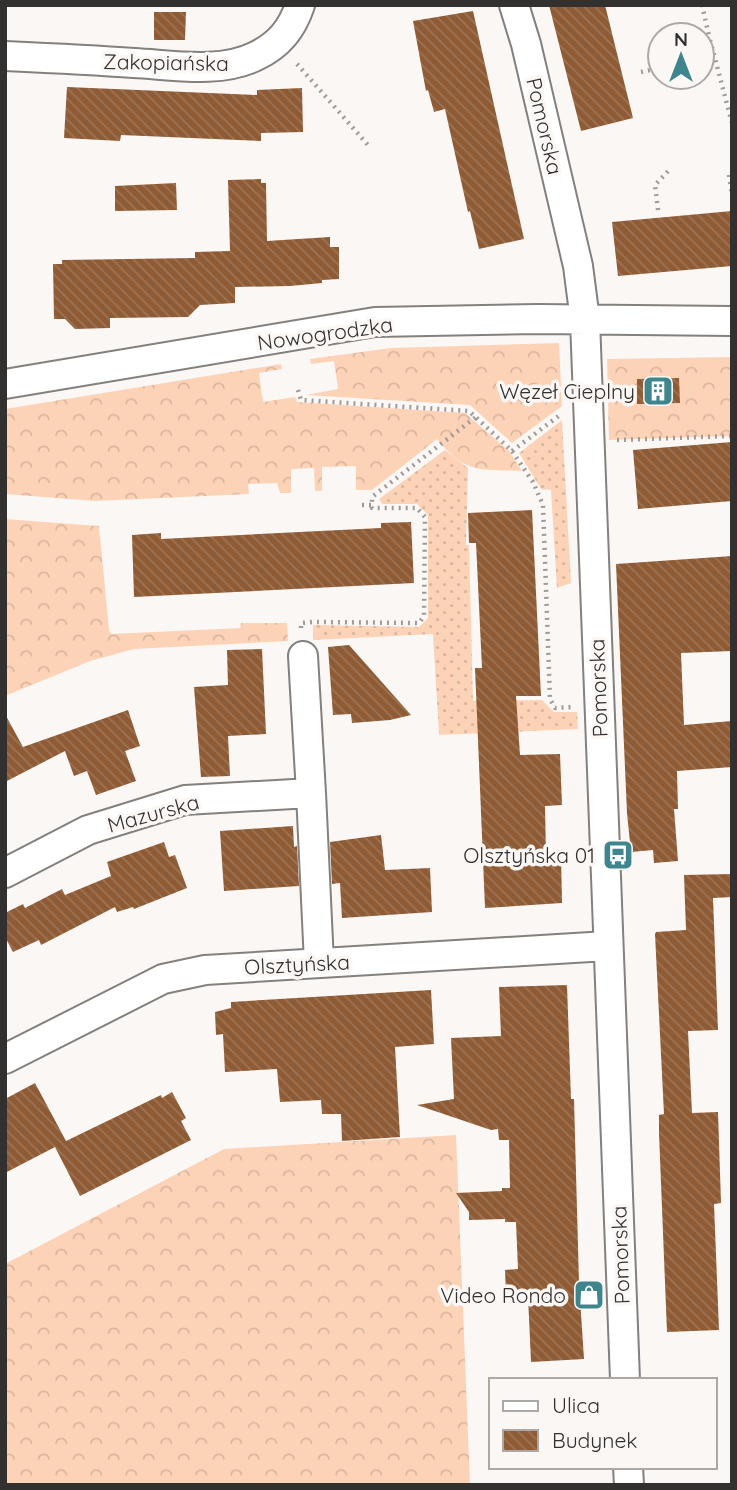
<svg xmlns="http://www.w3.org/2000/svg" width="737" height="1490" viewBox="0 0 737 1490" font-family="Quicksand,sans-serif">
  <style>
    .grass { fill: url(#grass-dots) }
    .forest { fill: url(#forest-crowns) }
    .building { fill: url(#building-back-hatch) }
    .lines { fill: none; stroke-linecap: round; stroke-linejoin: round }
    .minor-casing { stroke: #83807d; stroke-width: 32 }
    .path { stroke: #9e9b9a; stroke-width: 4.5; stroke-dasharray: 2 5; stroke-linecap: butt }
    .minor { stroke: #fff; stroke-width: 28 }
    .labels { text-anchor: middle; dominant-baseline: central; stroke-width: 7; stroke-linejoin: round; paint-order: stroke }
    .street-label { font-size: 21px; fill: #323130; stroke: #fbf7f5 }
    .poi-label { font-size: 21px; fill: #323130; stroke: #fbf7f5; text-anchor: end }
  </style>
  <defs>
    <pattern id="grass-dots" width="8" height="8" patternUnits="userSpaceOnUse" patternTransform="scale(1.75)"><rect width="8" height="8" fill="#fdd3b7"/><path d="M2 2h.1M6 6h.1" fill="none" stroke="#d9b69e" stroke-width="1.8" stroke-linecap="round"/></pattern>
    <pattern id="forest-crowns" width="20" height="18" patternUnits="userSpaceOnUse" patternTransform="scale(1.75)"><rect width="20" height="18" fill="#fdd3b7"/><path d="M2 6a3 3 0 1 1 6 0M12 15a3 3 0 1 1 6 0" fill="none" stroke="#d9b69e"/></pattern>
    <pattern id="building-back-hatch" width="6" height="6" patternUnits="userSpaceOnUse" patternTransform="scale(1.75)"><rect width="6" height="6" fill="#8f5b34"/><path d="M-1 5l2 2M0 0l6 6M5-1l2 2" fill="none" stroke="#9c7457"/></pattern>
  </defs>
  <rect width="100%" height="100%" fill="#fbf7f5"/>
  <path class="grass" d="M562 420 571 583 557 588 551 490 541 489 519 453Z
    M445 450 468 468 466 545H469L473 701 542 700 554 712H577L578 729 439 735 433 634 313 640V625L419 627 428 618V515L417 504H382L379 499Z"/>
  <path class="forest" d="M559 343 562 406 512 443 470 405 306 395 338 389 334 361 311 364 310 359 391 348Z
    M732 357V436L609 440 607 359Z
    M281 364 282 369 259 373 263 402 295 397 297 402 465 413 509 451 522 471C480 469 466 475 437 439L372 490H356V466L322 467V491H315L314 468 291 469V493H280L277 483 248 484 249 494 95 501 5 494V409Z
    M5 519 99 526 109 630 111 634 240 628 241 623H287L288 641 134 649 90 661 5 696Z
    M456 1135 470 1485H5V1264L224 1149Z"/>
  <path class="building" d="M549 5H605L633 118 581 131Z
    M473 11 524 239 479 249 470 211 468 212 445 109 434 112 428 90 426 91 413 21Z
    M154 12H186L185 40H154Z
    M67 87 257 95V90L302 88 303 132 261 133V141L121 135 120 141 64 138Z
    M261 179V183H266L267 241 330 237V247H339V279L322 280V283L290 286 235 287V303L200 305 188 317 110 318V328L75 329 65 319H54L53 264H62V260L195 258V252L230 251 228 180Z
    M176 183 177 210 115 211V186Z
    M732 211V266L618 276 612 222Z
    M679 378 680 403 637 404V379Z
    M732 442V501L638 509 633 450Z
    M532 510 541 696H516L520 755 560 754 562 805 545 806 546 856 561 855 562 903 485 908 475 668H482L476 543H469L468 513Z
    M411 522 414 583 134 597 132 535 161 533V539L381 528V523Z
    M732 556V651L681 653 684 725 732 721V767L677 771 678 809H674L678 861 654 863 653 850 631 852 627 813 616 564Z
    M349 645 411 715 390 720 352 723 351 714 333 715 328 647Z
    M262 649 266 734 228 736 230 776 201 777 194 687 228 685 227 650Z
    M128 710 140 746 125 751 136 781 96 795 87 771 74 776 65 751 5 782V714L23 747Z
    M293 826 294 847 297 846 299 886 224 891 220 831Z
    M381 835 385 870 430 868 432 912 342 918 340 883 332 884 330 842Z
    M164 842 169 857 175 855 187 888 134 909 133 907 117 912 115 907 41 945 39 940 13 952 5 937V913L23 904 25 908 62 889 65 895 111 876 107 862Z
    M732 874V897L713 898 718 1030 688 1031 692 1113 718 1112 721 1203 714 1204 719 1330 667 1332 659 1133V1115L664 1114 655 934 656 932 686 930 684 875Z
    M567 985 571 1099H574L579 1283 584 1359 531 1362 528 1296H506L505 1270 518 1269 516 1222H505V1219L469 1220V1212L456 1193 502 1191V1188H510L509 1140H499L498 1129 491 1130 417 1105 454 1099 451 1038 501 1036 499 987Z
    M431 990 434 1044 395 1047 400 1137 342 1141 341 1114H322L321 1100 280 1102 277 1069 225 1072 223 1034 216 1035 215 1012 231 1008V1002Z
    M35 1083 66 1141 161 1095 162 1098 172 1092 186 1118 181 1121 191 1140 80 1196 55 1147 5 1173V1099Z"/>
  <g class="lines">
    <g class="minor-casing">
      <path id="minor" d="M514 5 526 44 578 266 585 320 625 1380
        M5 56C48 58 91 60 134 63 173 65 220 74 256 56 279 45 292 29 300 5
        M5 384 375 322 538 319 732 321
        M303 656 311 793
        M5 873 88 830 185 800 311 793 319 963
        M5 1059 163 979 205 970 607 946
        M628 1467 629 1485"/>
    </g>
    <path class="path" d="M702 5 709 36
      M702 43 709 36 732 123
      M297 64 368 145
      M641 72 660 68
      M729 175 732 194
      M658 210 655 185 671 168
      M298 390 301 400 469 411 512 451 533 482 543 505 550 699 555 708 571 707
      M617 440 732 436
      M512 451 560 415
      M362 505H372
      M301 628V623L313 622 419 623 424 616 425 517 417 508H372V497L476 417"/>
    <use href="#minor" class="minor"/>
  </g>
  <defs>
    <g id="building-square" transform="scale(1.575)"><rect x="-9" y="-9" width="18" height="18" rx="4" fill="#3e858e" stroke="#fbf7f5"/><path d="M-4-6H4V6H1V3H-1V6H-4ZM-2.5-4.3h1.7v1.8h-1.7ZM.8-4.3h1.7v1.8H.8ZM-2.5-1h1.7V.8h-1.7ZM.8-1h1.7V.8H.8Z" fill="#fff"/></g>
    <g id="bus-square" transform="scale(1.575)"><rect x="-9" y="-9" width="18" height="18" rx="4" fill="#3e858e" stroke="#fbf7f5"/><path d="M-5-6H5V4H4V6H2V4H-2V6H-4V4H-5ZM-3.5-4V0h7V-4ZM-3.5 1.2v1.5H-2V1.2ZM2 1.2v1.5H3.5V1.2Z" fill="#fff"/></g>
    <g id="shop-square" transform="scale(1.575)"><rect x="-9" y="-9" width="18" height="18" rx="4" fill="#3e858e" stroke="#fbf7f5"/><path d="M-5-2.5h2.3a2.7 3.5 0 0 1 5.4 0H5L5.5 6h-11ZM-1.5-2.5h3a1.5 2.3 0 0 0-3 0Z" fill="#fff"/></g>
  </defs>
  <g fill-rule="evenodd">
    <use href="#building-square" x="658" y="391"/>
    <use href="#bus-square" x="618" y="855"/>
    <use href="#shop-square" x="589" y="1295"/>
  </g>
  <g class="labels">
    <g class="street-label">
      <text transform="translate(166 62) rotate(1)">Zakopiańska</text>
      <text transform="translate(545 126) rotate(77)">Pomorska</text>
      <text transform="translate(325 333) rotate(-8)">Nowogrodzka</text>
      <text transform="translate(598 688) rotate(-92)">Pomorska</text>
      <text transform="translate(153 813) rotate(-15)">Mazurska</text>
      <text transform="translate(297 964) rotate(-3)">Olsztyńska</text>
      <text transform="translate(620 1255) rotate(-92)">Pomorska</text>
    </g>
    <g class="poi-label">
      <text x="635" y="391">Węzeł Cieplny</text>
      <text x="595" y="855">Olsztyńska 01</text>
      <text x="566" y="1295">Video Rondo</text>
    </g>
  </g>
  <rect width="737" height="1490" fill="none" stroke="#323130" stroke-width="14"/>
  <rect x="489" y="1378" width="228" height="91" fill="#fbf7f5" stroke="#aba8a6" stroke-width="2"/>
  <rect x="503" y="1401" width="35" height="10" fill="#ffffff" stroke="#aba8a6" stroke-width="2"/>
  <text x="552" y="1413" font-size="21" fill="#323130">Ulica</text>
  <rect x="503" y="1430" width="35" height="21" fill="url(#building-back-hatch)" stroke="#aba8a6" stroke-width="2"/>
  <text x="552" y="1448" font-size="21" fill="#323130">Budynek</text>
  <g transform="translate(681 56)"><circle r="33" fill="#fbf7f5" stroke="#aba8a6" stroke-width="2"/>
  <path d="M0-5L12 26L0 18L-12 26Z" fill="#3e858e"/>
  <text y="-10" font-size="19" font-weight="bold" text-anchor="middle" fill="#323130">N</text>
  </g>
</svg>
